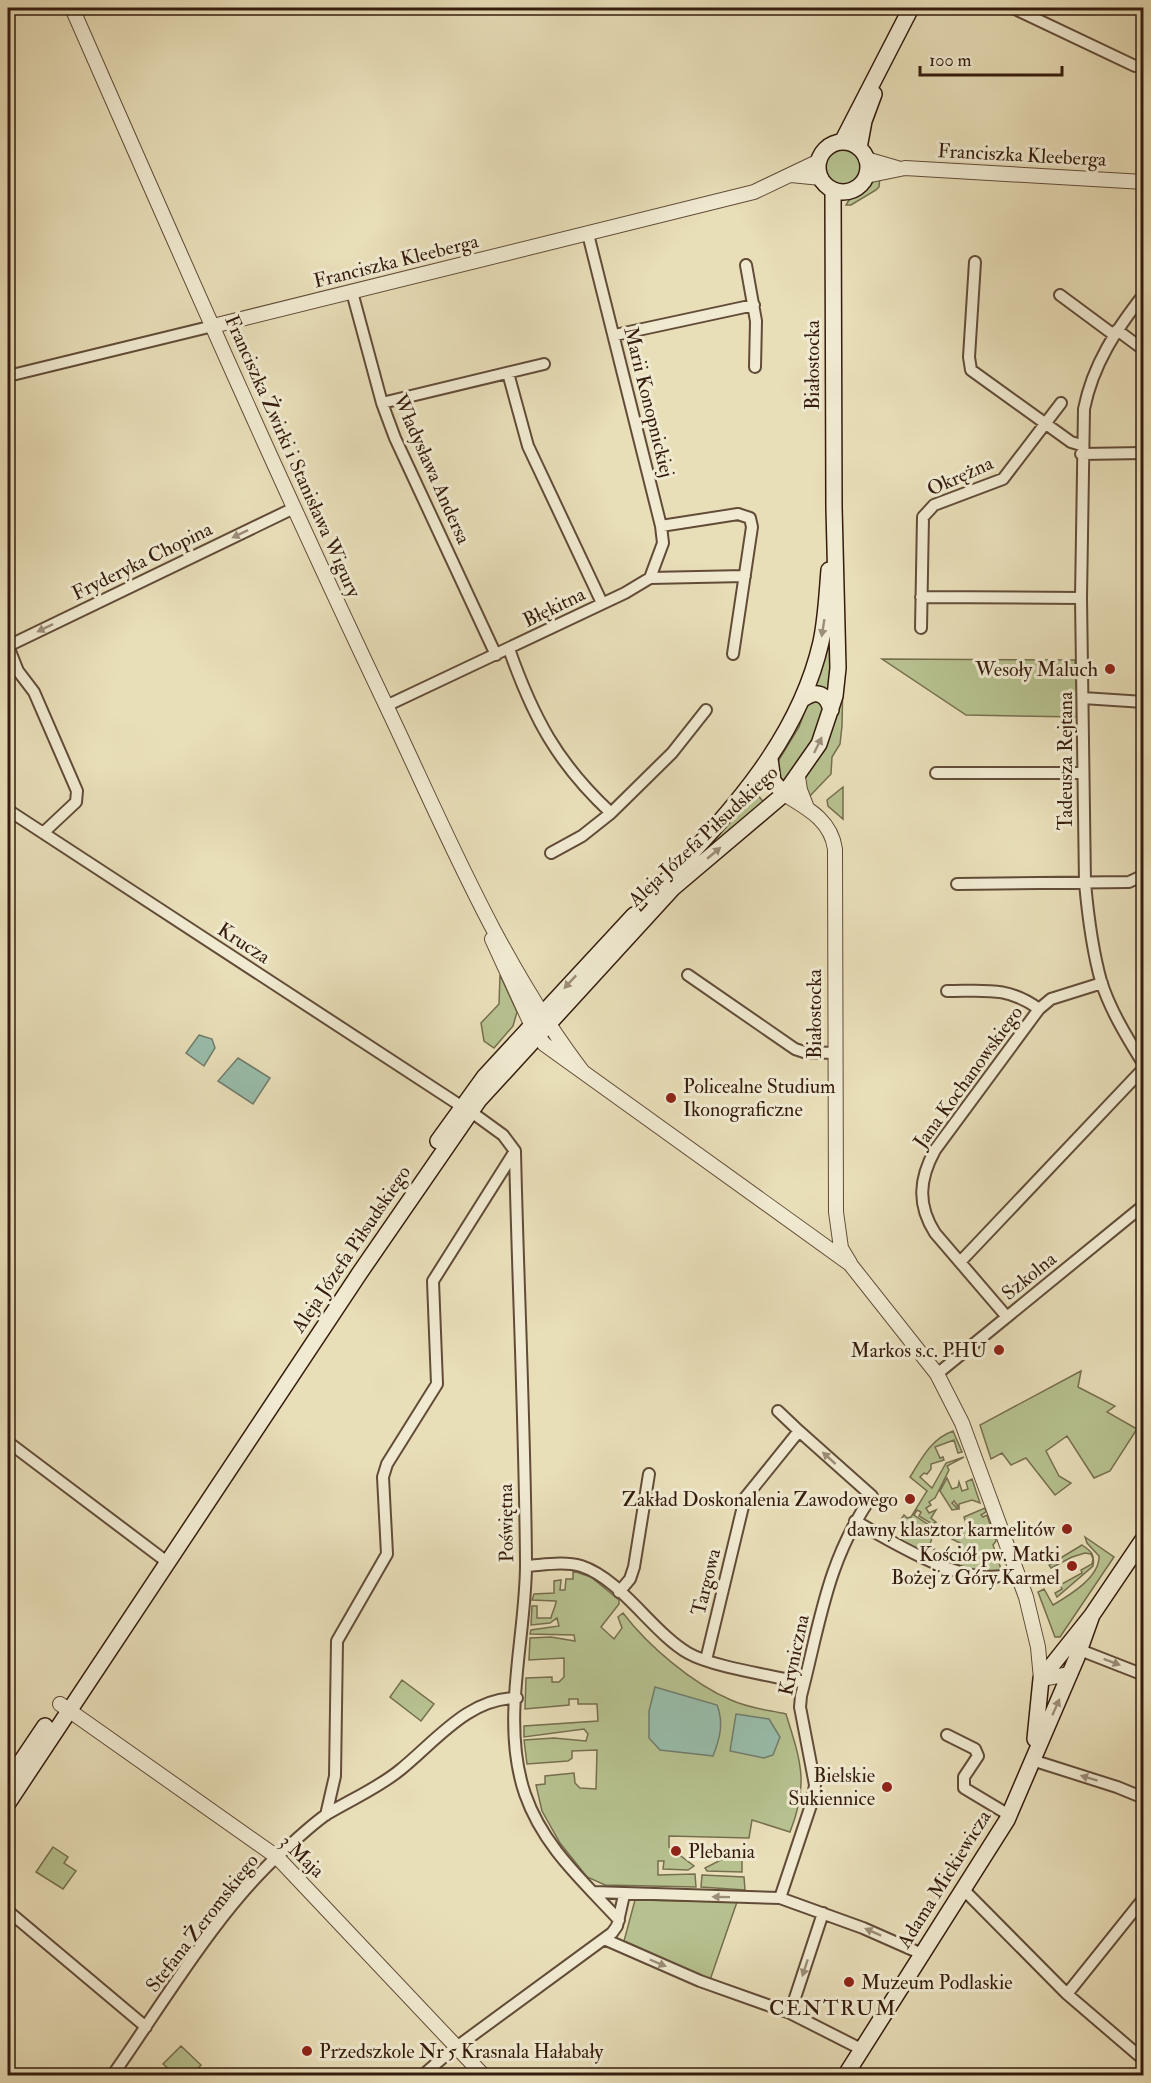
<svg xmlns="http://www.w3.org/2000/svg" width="1151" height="2083" viewBox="0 0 1151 2083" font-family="'IM FELL Double Pica',serif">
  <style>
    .green { fill: #b6c18f; stroke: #766e4e; stroke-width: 1.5 }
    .water { fill: #98bcaa; stroke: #707c6c; stroke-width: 1.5 }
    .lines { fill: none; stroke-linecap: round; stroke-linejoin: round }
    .minor-casing { stroke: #624c38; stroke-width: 14 }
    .tertiary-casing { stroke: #624c38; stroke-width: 16 }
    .secondary-casing { stroke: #351c0e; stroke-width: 18 }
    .minor { stroke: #f0ead1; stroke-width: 10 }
    .tertiary { stroke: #f0ead1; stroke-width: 14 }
    .secondary { stroke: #f0ead1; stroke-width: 15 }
    .oneway { fill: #9c8d79 }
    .poi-dot { fill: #8f2418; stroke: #f0ead1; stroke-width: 2 }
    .labels { text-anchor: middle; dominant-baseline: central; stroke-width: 6; stroke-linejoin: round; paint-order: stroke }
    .street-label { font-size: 20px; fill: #351c0e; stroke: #f0ead1 }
    .poi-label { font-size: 20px; fill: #351c0e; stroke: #f0ead1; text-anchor: end }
    .neighbourhood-label { font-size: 21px; letter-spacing: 1.5px; fill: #351c0e; stroke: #f0ead1 }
  </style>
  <rect width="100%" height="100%" fill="#e8deb8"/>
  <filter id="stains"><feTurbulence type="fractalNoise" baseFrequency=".00333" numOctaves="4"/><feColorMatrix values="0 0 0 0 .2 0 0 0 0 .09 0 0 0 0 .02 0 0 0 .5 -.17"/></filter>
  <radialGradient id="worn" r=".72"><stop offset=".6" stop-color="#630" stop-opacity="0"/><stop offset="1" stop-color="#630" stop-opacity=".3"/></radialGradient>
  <path class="green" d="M825 167a18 18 0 1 1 36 0a18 18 0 1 1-36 0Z
    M880 176 879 187 876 190 851 205H846C852 193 869 181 880 176Z
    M831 622 830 692 814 686Z
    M882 659 1075 660 1078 717 966 715Z
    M843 674 842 726 840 744 832 757 831 774 808 798 804 780Z
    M815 701 825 706 810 748 787 782H780L777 763 799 727 807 705Z
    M843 787V819L828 806 827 800Z
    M755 791 764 803 689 864Z
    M500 975 517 1012 513 1026 494 1048 484 1041 481 1023 499 1004Z
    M1081 1371 1078 1387 1115 1406 1107 1412 1137 1429 1110 1471 1094 1478 1067 1436 1046 1451 1059 1476 1071 1483 1055 1495 1026 1458 1011 1465 1002 1453 991 1459 980 1425Z
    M953 1431 962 1452 958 1453 954 1440 935 1447 940 1458 943 1457 944 1460 931 1464V1469L927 1474 924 1473 920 1477 932 1488 946 1463 964 1457 947 1466 949 1470 935 1498 929 1502 931 1505 926 1508 929 1513 936 1510 931 1518 936 1522 932 1524 919 1516 921 1512 917 1510 914 1515 935 1529 927 1553 900 1540 904 1525 899 1522 904 1515 907 1518 911 1517 927 1491 910 1477C922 1458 931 1439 953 1431Z
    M947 1478 952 1489 958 1487 959 1482 962 1491 968 1489 966 1482 972 1479 980 1503 972 1500 959 1504V1508L954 1501 952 1503 958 1509 952 1510 940 1491Z
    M985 1508 986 1512 981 1515 983 1517 987 1515 991 1527 987 1529 988 1533 993 1531 996 1541 993 1545 1002 1572 972 1570 932 1555 934 1549 953 1557 960 1543 952 1539 967 1527 964 1517Z
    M1085 1537 1114 1557 1060 1637H1055L1038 1592 1044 1589 1053 1605C1070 1595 1100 1577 1099 1556L1087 1543Z
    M1082 1545C1091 1551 1095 1554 1093 1566L1057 1597 1055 1593 1062 1589 1060 1585 1082 1573 1081 1570 1092 1564 1093 1559 1091 1554 1085 1553 1072 1557 1051 1568 1049 1565Z
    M573 1571 591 1577 619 1600V1604L601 1627 614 1639 622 1628 618 1617 623 1613C648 1646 693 1684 731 1700 748 1708 768 1710 786 1714 801 1762 809 1784 790 1832L752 1820 749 1838 669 1836V1847L694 1866 688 1870 663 1869 664 1861H658V1875L695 1874 696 1887 605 1885 587 1877 560 1843 542 1811 536 1785 545 1784V1776L574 1773 575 1783 580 1788 596 1789 597 1750 572 1751V1758L568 1761 527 1764 524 1740 554 1738 586 1741 588 1734 584 1729 524 1737V1726L598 1721 597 1704H578V1699H569V1705L525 1709 526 1678 552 1677V1682H559L564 1677V1658L529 1660 530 1638 551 1637 575 1641 574 1635 530 1634 531 1630 559 1626 557 1618 550 1623 531 1625 532 1606H537V1618H551C552 1612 556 1606 556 1601L532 1600 534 1594 554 1593V1581L561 1580 560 1590H565L566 1579H573Z
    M402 1680 434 1704 421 1721 390 1697Z
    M53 1847 68 1857 64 1863 76 1871 63 1889 36 1872Z
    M746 1847 751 1848V1853H742V1872L707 1871 705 1868Z
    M702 1875 744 1877 745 1890 701 1887Z
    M635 1900 737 1902 710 1980 624 1941Z
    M181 2046 201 2065 192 2075H176L163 2064Z"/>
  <path class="water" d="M199 1035 212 1039 215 1048 204 1066 186 1053Z
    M238 1058 270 1078 253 1104 218 1081Z
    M655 1687 717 1705C724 1723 720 1738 713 1756L660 1750 649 1738V1711Z
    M736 1714 769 1719 780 1737 773 1755 764 1758 730 1751Z"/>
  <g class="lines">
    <g class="minor-casing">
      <path id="minor" d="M1013 8 1135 66
        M588 234 661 526 663 543 650 578
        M975 262 969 357 971 370 1071 442 1081 445
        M746 265 756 321 755 367
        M352 292 382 403 395 438 496 655
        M1144 294C1116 330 1093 364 1084 409L1081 598 1085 883C1088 916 1092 949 1101 981 1110 1010 1128 1039 1144 1065
        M1060 295 1114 335
        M1117 330 1144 350
        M615 335 754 305
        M508 373 528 446 602 603
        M8 376 213 326
        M382 403 544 364
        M1081 454 1144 453
        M661 526 738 514 750 518 752 527 733 654
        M921 597 1081 598
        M921 628 923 517 934 505 1003 479 1061 403
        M8 646 292 509
        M8 646 18 671 34 692 77 791 76 802 43 833
        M509 649C533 717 557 763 611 813L672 753 706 710
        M1083 698 1144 702
        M386 706 625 593 650 578 745 576
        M936 773H1082
        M8 810 461 1106
        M551 853 582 836 611 813
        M957 884 1129 882 1144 875
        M688 975 795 1049 804 1052 835 1053
        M947 991C984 991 1008 986 1039 1009
        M470 1111 503 1135 515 1151C518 1288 525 1426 526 1564 526 1638 500 1721 525 1794 543 1846 582 1880 619 1920
        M961 1261 1144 1068
        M1007 1317 935 1233C917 1205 919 1179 935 1150L1039 1009 1051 999 1102 983
        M937 1374 1144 1205
        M778 1411 799 1431
        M8 1442 167 1562
        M855 1521C895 1543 972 1594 1017 1571
        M526 1566C543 1565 564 1561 581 1566 621 1579 652 1632 688 1653 712 1667 775 1676 804 1683
        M619 1592 630 1579 634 1567 649 1474
        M1080 1650 1144 1675
        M706 1660 745 1498 799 1431 872 1496C827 1560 820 1623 801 1696L800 1707 815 1785 812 1802 780 1898
        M947 1735 975 1749 978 1756 964 1777V1788L1009 1815
        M1032 1760 1117 1787 1144 1798
        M326 1815 335 1776 337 1641 387 1554 383 1477 387 1464 437 1384 433 1281 515 1151
        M963 1889 1067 1994 1144 2060
        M593 1892 780 1898 863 1928 922 1954
        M8 1911 146 2027
        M823 1913 790 2013 861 2049
        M604 1939 700 1981 790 2013
        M1067 1994 1144 1898
        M112 2076C162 2005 218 1909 282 1852 296 1840 311 1825 327 1814 352 1799 378 1788 400 1770 436 1741 468 1698 517 1698
        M422 2076 447 2054 612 1933 617 1926 624 1895"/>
    </g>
    <g class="tertiary-casing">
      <path id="tertiary" d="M72 8C174 240 275 472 384 701 444 827 498 961 583 1072
        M866 159 897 168
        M791 175 821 178
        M866 176 905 168 1144 182
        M213 326 754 192 819 161
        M798 777 800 790 807 808
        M784 794C807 808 831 820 835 849L836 1212 841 1248 850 1263
        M492 939 531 1024 544 1044 850 1264 937 1374 962 1423 1026 1597 1038 1647 1041 1679 1070 1674
        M60 1704 277 1857 484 2076"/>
    </g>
    <g class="secondary-casing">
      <path id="secondary" d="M842 142 911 8
        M818 167a25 25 0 1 1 50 0a25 25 0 1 1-50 0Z
        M859 148 864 121 874 94
        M803 699C817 689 827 694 831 710
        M770 759 773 781 784 794
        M651 897C721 821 797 747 821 642 826 619 827 594 829 570
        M438 1141 485 1076 634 915
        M1035 1739 1041 1679 1092 1615 1144 1538
        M8 1781 45 1726
        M8 1803 359 1274 479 1100 673 888 784 794 819 744 835 696 838 668 834 507 833 190
        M845 2076 1007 1820 1077 1657 1092 1615"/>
    </g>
    <use href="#minor" class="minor"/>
    <use href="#tertiary" class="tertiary"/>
    <use href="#secondary" class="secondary"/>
  </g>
  <defs><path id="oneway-solid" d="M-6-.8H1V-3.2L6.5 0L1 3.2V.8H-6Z" transform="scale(1.5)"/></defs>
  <g class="oneway">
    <use href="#oneway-solid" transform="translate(240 534) rotate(154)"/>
    <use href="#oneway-solid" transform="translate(45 628) rotate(154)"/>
    <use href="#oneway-solid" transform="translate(823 628) rotate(99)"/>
    <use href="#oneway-solid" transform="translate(818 745) rotate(-64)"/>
    <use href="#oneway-solid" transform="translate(714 853) rotate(-40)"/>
    <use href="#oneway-solid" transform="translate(570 982) rotate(133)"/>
    <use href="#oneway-solid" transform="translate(829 1458) rotate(-138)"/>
    <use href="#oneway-solid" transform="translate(1112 1662) rotate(21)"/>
    <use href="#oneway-solid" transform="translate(1056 1707) rotate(-66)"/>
    <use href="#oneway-solid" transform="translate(1089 1778) rotate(-163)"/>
    <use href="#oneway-solid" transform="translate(721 1897) rotate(-179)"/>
    <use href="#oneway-solid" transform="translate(873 1932) rotate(-156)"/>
    <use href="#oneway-solid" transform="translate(658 1963) rotate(23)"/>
    <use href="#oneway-solid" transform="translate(805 1968) rotate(108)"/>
  </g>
  <g class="poi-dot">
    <circle cx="1110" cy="669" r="6"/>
    <circle cx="671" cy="1098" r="6"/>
    <circle cx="999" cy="1350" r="6"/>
    <circle cx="910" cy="1499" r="6"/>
    <circle cx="1067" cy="1529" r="6"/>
    <circle cx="1072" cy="1566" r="6"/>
    <circle cx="887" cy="1787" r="6"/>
    <circle cx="676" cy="1851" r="6"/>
    <circle cx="849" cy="1982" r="6"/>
    <circle cx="307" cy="2051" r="6"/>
  </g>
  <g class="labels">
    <g class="street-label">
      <text transform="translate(1022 155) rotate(3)">Franciszka Kleeberga</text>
      <text transform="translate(396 261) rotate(-14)">Franciszka Kleeberga</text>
      <text transform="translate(812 365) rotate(-90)">Białostocka</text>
      <text transform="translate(649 402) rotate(76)">Marii Konopnickiej</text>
      <text transform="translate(293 456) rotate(66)">Franciszka Żwirki i Stanisława Wigury</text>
      <text transform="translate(432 469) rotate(66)">Władysława Andersa</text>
      <text transform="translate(960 476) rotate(-24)">Okrężna</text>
      <text transform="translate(142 561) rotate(-26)">Fryderyka Chopina</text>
      <text transform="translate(554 607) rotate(-26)">Błękitna</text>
      <text transform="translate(1065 761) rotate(-90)">Tadeusza Rejtana</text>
      <text transform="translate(703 836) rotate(-43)">Aleja Józefa Piłsudskiego</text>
      <text transform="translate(244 943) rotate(33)">Krucza</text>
      <text transform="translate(814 1014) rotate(-90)">Białostocka</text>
      <text transform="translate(968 1077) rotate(-54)">Jana Kochanowskiego</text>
      <text transform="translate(351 1249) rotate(-56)">Aleja Józefa Piłsudskiego</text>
      <text transform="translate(1029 1276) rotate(-39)">Szkolna</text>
      <text transform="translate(506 1523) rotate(-91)">Poświętna</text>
      <text transform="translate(706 1582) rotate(-76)">Targowa</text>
      <text transform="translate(794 1655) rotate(-78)">Kryniczna</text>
      <text transform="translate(302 1856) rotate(43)">3 Maja</text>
      <text transform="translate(944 1879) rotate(-58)">Adama Mickiewicza</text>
      <text transform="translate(202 1923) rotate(-52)">Stefana Żeromskiego</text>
    </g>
    <g class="poi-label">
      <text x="1098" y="669">Wesoły Maluch</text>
      <text x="683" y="1086" text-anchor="start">Policealne Studium<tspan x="683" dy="23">Ikonograficzne</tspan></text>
      <text x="987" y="1350">Markos s.c. PHU</text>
      <text x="898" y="1499">Zakład Doskonalenia Zawodowego</text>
      <text x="1055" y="1529">dawny klasztor karmelitów</text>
      <text x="1060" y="1554">Kościół pw. Matki<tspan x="1060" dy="23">Bożej z Góry Karmel</tspan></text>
      <text x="875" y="1775">Bielskie<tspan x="875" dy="23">Sukiennice</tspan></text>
      <text x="688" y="1851" text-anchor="start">Plebania</text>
      <text x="861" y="1982" text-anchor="start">Muzeum Podlaskie</text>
      <text x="319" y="2051" text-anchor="start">Przedszkole Nr 5 Krasnala Hałabały</text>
    </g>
    <g class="neighbourhood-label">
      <text x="833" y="2008">CENTRUM</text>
    </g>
  </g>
  <rect width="1151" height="2083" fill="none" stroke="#e8deb8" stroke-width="30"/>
  <rect x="9" y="9" width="1133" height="2065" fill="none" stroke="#351c0e" stroke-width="3"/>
  <rect x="15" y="15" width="1121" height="2053" fill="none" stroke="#351c0e" stroke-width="1.5"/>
  <path d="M920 66v9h142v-9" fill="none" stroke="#351c0e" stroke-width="3"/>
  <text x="929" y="66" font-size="18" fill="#351c0e" stroke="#f0ead1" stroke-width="4.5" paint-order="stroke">100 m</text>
  <rect width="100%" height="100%" filter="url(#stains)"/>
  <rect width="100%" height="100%" fill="url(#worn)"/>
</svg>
